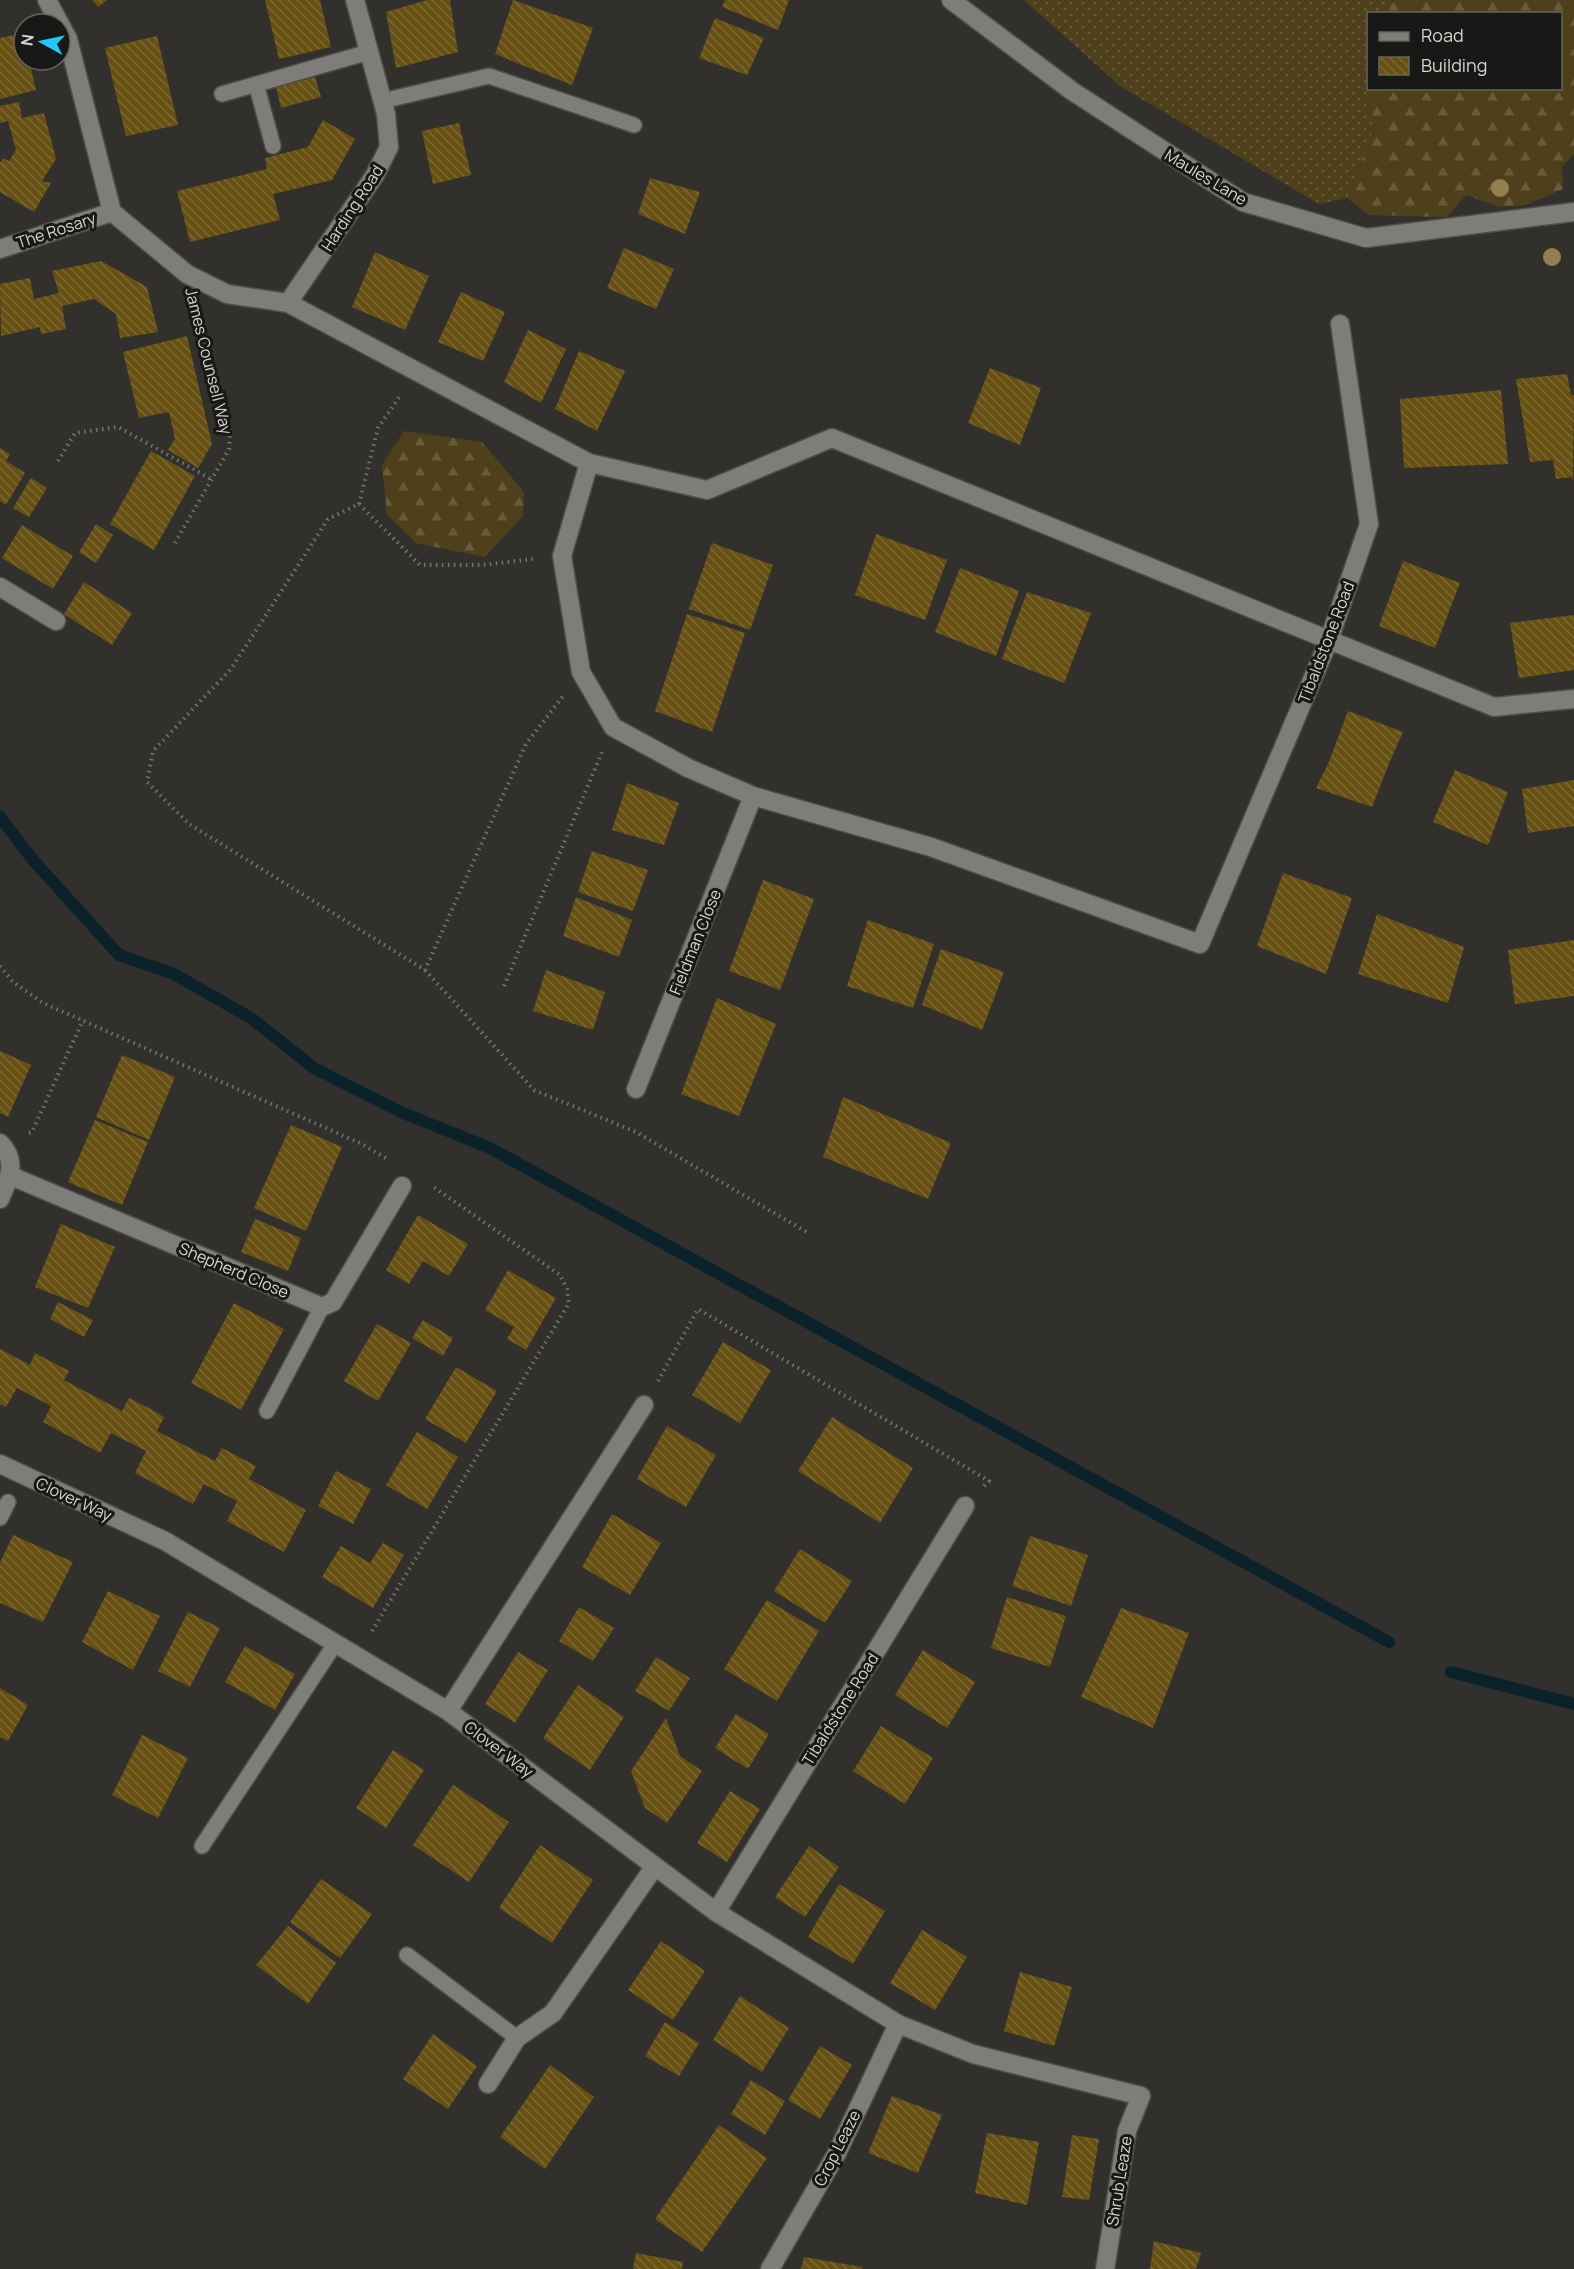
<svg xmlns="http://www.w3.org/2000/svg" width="1574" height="2269" viewBox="0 0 1574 2269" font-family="Manrope,sans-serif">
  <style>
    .grass { fill: url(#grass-dots) }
    .forest { fill: url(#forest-firs) }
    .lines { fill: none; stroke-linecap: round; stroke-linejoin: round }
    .stream { stroke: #0b222b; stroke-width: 12 }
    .building { fill: url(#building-back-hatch) }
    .lane-casing { stroke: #4e4d4a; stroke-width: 18 }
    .street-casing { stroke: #4e4d4a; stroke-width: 21 }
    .path { stroke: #767572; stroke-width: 4; stroke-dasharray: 1.5 4.5; stroke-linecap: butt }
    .lane { stroke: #7f7d79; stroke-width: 15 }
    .street { stroke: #7f7d79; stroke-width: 18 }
    .tree { fill: #92804f }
    .labels { text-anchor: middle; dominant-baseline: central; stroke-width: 6; stroke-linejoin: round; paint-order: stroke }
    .street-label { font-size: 16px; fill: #d6d6d3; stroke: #181816 }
  </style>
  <defs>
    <pattern id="grass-dots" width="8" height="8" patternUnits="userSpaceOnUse" patternTransform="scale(1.5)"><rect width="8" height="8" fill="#4e401b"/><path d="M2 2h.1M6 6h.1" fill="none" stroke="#675b3b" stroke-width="1.8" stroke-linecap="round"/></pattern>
    <pattern id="forest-firs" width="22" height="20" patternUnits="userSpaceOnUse" patternTransform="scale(1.5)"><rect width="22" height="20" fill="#4e401b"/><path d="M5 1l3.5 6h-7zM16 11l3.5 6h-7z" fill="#675b3b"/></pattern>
    <pattern id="building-back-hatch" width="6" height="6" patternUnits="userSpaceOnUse" patternTransform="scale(1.5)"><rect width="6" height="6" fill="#675112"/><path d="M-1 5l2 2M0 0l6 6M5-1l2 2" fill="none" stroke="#7c6934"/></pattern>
  </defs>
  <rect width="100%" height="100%" fill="#31302c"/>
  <path class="grass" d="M1024 0H1397L1381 13 1368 14V52L1365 72 1373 131 1347 198 1319 204 1120 86Z"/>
  <path class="forest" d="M1397 0H1574V154L1562 167 1563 189 1526 205 1499 207 1466 195 1447 217 1369 215 1347 198 1373 131 1365 72 1368 52V88H1560V14L1381 13Z
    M404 431 482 442 524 492 523 516 485 557 416 543 387 515 382 465Z"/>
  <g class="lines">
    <path class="stream" d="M0 817 33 860 119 955 174 974 251 1018 314 1068 403 1113 490 1148 1389 1642
      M1451 1672 1574 1704"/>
  </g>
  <path class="building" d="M92 0H107L98 7Z
    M265 0H320L331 47 279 59Z
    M427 0H450L458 52 396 68 386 12Z
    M513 0 593 28 572 85 495 54Z
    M725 0H789L778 30 722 7Z
    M715 18 764 38 747 75 699 58Z
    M23 33 24 60H29L36 90 0 99V38Z
    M157 36 178 125 126 136 105 48Z
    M315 77 321 97 281 108 276 87Z
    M19 102 22 118 44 113 56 159 42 181 51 183 34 212 0 192V163L3 158 9 161 16 150 8 121 0 123V106Z
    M323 120 355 139 332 180 273 194 280 220 190 242 177 191 267 169 265 158 308 147Z
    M459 123 471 175 433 184 422 131Z
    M650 178 700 192 685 234 638 214Z
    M624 248 674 269 656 309 607 288Z
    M375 252 429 276 405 330 352 307Z
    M101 261 147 287 158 332 120 338 116 314 94 299 62 306 66 329 41 334 40 327 1 336 0 284 30 278 34 299 59 293 52 271Z
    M461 292 505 312 483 361 438 342Z
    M528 330 566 349 541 403 504 382Z
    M187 336 212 444 198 468 168 450 175 439 169 412 139 418 123 352Z
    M579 351 625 371 597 431 555 409Z
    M990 368 1041 388 1020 445 968 423Z
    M1567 374 1571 395H1574L1573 483 1572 477 1556 479 1553 460 1530 462 1516 379Z
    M1501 390 1508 464 1404 468 1400 399Z
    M0 448 10 454 6 461 25 473 6 505 0 501Z
    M151 451 195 476 154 550 110 524Z
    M31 478 47 488 29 517 13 508Z
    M96 524 113 535 96 563 79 552Z
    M22 525 73 556 53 589 2 558Z
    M876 534 947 560 925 620 855 595Z
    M712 543 773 565 750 630 689 609Z
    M1403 561 1460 583 1435 648 1379 626Z
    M960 568 1019 591 996 656 935 632Z
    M84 582 132 613 112 645 64 614Z
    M1027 592 1091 613 1064 683 1002 659Z
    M687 614 745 633 712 732 655 711Z
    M1574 615V670L1519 678 1510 623Z
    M1348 711 1403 732 1390 761 1372 807 1316 788 1328 764Z
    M1455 770 1508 792 1488 845 1433 822Z
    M1574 780V826L1528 833 1522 789Z
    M627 783 679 803 664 845 612 830Z
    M592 851 648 870 633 911 578 892Z
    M1283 873 1352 898 1326 974 1257 946Z
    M763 880 814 899 780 990 729 971Z
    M576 897 632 920 619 957 563 936Z
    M1377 914 1464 947 1448 1003 1358 974Z
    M868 920 934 944 913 1008 847 986Z
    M1574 940V996L1515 1004 1508 950Z
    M941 949 1004 972 982 1030 922 1005Z
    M546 970 605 992 593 1030 533 1011Z
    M717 998 776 1024 739 1116 681 1094Z
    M0 1051 31 1065 8 1117 0 1113Z
    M122 1055 175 1077 149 1140 96 1117Z
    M843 1097 951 1143 928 1199 823 1157Z
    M95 1120 148 1142 122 1205 68 1182Z
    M291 1125 342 1147 306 1231 254 1208Z
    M418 1215 468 1244 449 1276 423 1261 409 1284 386 1270Z
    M255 1219 301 1238 288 1271 241 1252Z
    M61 1224 115 1247 88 1308 35 1287Z
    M508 1270 556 1298 526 1350 507 1339 514 1327 485 1310Z
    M58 1302 93 1320 84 1337 50 1319Z
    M234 1303 284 1329 241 1410 191 1383Z
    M423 1320 453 1338 443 1356 412 1338Z
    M377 1324 411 1343 378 1401 344 1381Z
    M723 1342 771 1370 740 1423 692 1395Z
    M0 1349 30 1365 35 1353 69 1371 64 1380 122 1411 129 1398 147 1407 164 1417 157 1431 215 1461 222 1448 256 1466 249 1479 306 1510 284 1552 227 1521 237 1501 204 1484 193 1504 135 1473 146 1451 111 1433 100 1453 43 1422 51 1406 17 1388 6 1407 0 1404Z
    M456 1367 497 1391 466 1443 425 1419Z
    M832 1417 913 1468 880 1523 798 1471Z
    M667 1426 716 1455 686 1507 637 1479Z
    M417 1432 458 1457 427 1509 386 1485Z
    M336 1471 371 1489 353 1524 318 1506Z
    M612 1514 661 1543 630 1595 582 1567Z
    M13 1535 73 1562 43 1622 0 1603V1563Z
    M1030 1536 1088 1555 1071 1606 1012 1586Z
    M383 1543 404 1555 373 1608 322 1577 341 1546 370 1563Z
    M800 1549 852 1581 825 1623 774 1591Z
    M108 1591 160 1616 133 1670 82 1642Z
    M1007 1597 1066 1616 1050 1667 991 1648Z
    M767 1600 819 1631 777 1701 724 1669Z
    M579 1607 614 1628 593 1661 559 1641Z
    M1121 1608 1189 1633 1153 1728 1081 1697Z
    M188 1612 220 1628 190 1687 158 1671Z
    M245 1646 295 1674 275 1710 225 1682Z
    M923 1650 975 1682 947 1728 895 1695Z
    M518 1652 548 1670 515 1723 485 1704Z
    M656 1657 690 1678 669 1711 635 1691Z
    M578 1685 624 1717 590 1770 543 1738Z
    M0 1688 28 1705 8 1741 0 1737Z
    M736 1714 769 1734 748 1769 715 1748Z
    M666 1718 680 1756 702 1771 667 1823 645 1808 631 1771Z
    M881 1726 933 1758 905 1804 853 1771Z
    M142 1735 188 1758 158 1818 112 1795Z
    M393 1750 424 1770 386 1828 356 1808Z
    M453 1785 509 1822 469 1882 413 1845Z
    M730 1791 760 1809 727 1862 697 1843Z
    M540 1845 593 1880 552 1943 499 1908Z
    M809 1846 839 1867 805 1917 775 1897Z
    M321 1879 372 1914 340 1958 290 1922Z
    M839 1884 885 1911 853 1964 808 1937Z
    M288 1926 336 1963 308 2004 256 1965Z
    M922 1930 967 1957 935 2010 890 1983Z
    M661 1941 705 1971 673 2020 628 1990Z
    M1020 1972 1072 1987 1054 2046 1004 2031Z
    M740 1996 789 2028 762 2072 713 2040Z
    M665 2022 699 2043 679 2076 645 2056Z
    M433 2034 477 2066 448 2109 403 2079Z
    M820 2046 852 2065 820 2119 788 2100Z
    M550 2065 594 2097 545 2169 500 2137Z
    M751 2080 785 2101 765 2135 731 2114Z
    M892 2096 942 2115 918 2173 868 2153Z
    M719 2125 767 2158 702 2252 655 2219Z
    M987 2133 1039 2142 1027 2205 975 2193Z
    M1072 2135 1099 2139 1089 2200 1062 2197Z
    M1154 2241 1201 2253 1196 2269H1150Z
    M636 2253 683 2262 682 2269H633Z
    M804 2257 862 2267V2269H801Z"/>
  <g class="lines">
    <g class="lane-casing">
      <path id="lane" d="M256 84 273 146
        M222 94 369 52
        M382 101 489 76 634 125
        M267 1411 322 1307
        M0 1518 8 1502
        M202 1846 335 1644
        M407 1955 517 2038"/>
    </g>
    <g class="street-casing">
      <path id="street" d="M47 0 68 39 112 212 187 274 227 294 288 303 589 463 707 490 832 438 1494 707 1574 699
        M951 0 1072 91 1243 202 1366 238 1574 212
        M0 249 112 212
        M288 303 375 175 389 147 386 114 355 0
        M589 463 562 556 581 672 613 727 688 768 753 796 931 847 1200 944 1329 640 1369 524 1340 324
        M0 587 56 621
        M636 1089 753 796
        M0 1143C18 1161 9 1179 0 1199
        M11 1176 322 1307 333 1302 402 1186
        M0 1464 165 1541 448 1711 716 1912 898 2024 973 2054 1141 2096 1127 2131 1105 2269
        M448 1711 644 1405
        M716 1912 965 1506
        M488 2084 517 2038 553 2013 655 1866
        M770 2269 837 2153 898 2024"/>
    </g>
    <path class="path" d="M58 461 75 433 118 427 211 479
      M359 504 378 428 400 396
      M175 543 229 449 230 433 198 312
      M533 559 482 565H420L359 504 328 519 231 669 153 751 147 782 189 824 425 970 526 744 563 696
      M0 966 13 982 43 1003 362 1144 389 1160
      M425 970 534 1090 636 1132 810 1234
      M504 986 602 752
      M29 1133 32 1132 83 1020
      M658 1381 698 1309 989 1481 984 1486
      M372 1631 569 1303 567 1289 560 1275 432 1186"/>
    <use href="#lane" class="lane"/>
    <use href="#street" class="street"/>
  </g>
  <g class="tree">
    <circle cx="1500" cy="188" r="9"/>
    <circle cx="1552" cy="257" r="9"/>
  </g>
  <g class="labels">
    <g class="street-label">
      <text transform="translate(1206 177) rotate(31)">Maules Lane</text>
      <text transform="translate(352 208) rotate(-57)">Harding Road</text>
      <text transform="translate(56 230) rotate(-18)">The Rosary</text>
      <text transform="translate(209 361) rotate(76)">James Counsell Way</text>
      <text transform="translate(1326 642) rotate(-69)">Tibaldstone Road</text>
      <text transform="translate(695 942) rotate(-68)">Fieldman Close</text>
      <text transform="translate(234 1270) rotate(23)">Shepherd Close</text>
      <text transform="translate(74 1499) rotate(25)">Clover Way</text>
      <text transform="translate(840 1709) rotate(-58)">Tibaldstone Road</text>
      <text transform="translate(499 1749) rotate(37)">Clover Way</text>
      <text transform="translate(837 2148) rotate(-63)">Crop Leaze</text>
      <text transform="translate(1119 2181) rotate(-81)">Shrub Leaze</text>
    </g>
  </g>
  <rect x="1367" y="12" width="195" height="78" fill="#181816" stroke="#646462" stroke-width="1.5"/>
  <rect x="1379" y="32" width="30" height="9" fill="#7f7d79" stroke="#646462" stroke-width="1.5"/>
  <text x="1421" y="42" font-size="18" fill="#d6d6d3">Road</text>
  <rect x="1379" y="57" width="30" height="18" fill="url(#building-back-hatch)" stroke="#646462" stroke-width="1.5"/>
  <text x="1421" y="72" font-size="18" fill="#d6d6d3">Building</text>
  <g transform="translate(42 42) rotate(278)"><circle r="28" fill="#181816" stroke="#646462" stroke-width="1.5"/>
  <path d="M0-4.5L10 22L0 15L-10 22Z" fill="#23c9fe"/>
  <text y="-9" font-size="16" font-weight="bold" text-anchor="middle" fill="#d6d6d3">N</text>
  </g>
</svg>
